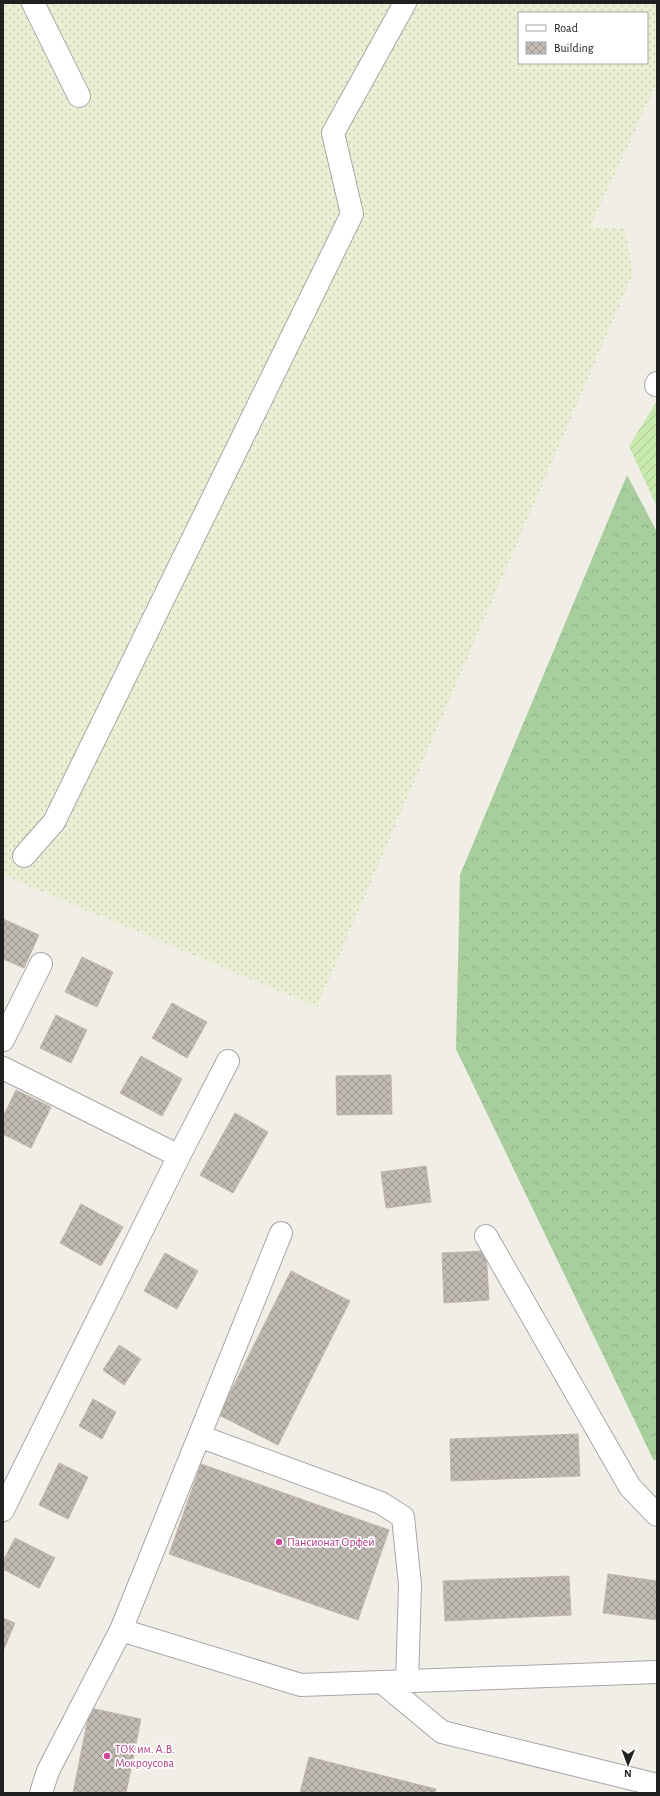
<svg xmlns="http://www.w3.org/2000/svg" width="660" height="1796" viewBox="0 0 660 1796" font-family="'Alegreya Sans',sans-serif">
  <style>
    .farmland { fill: url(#farmland-dots); fill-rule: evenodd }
    .forest { fill: url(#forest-crowns) }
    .garden { fill: url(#garden-furrows) }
    .building { fill: url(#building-cross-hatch); stroke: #c2b6a9 }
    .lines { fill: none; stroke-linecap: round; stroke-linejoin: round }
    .minor-casing { stroke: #a7a7a7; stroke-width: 24 }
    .minor { stroke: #fff; stroke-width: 22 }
    .hotel-dot { fill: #d1479c; stroke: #fff; stroke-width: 1.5 }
    .labels { text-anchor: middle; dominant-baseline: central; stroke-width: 3.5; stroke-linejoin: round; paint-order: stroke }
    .hotel-label { font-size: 12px; fill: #b23c85; stroke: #fff; text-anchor: start }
  </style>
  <defs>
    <pattern id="farmland-dots" width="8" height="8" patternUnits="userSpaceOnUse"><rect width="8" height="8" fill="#eaeed3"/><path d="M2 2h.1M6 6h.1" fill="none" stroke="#c8ccb5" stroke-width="1.8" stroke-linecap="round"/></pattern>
    <pattern id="forest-crowns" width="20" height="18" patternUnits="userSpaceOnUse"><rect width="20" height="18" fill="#a8ce9d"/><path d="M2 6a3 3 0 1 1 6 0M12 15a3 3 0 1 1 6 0" fill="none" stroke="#90b187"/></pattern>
    <pattern id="garden-furrows" width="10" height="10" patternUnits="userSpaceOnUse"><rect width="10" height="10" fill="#c7e8af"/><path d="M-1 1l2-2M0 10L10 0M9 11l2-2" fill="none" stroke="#abc796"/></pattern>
    <pattern id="building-cross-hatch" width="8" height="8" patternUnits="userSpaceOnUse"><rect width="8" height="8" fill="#c1bab3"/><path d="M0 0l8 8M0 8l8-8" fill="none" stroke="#9c9791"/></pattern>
  </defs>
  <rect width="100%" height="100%" fill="#f0eee7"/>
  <path class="farmland" d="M3 3H657V83L590 227 625 228 633 274 317 1007 3 875ZM519 13H647V63H519Z"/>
  <path class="forest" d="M627 475 657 532V1458L654 1461 456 1049 460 875Z"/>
  <path class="garden" d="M657 401V507L629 446Z"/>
  <path class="building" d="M3 919 39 935 24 968 3 959Z
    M82 957 113 972 97 1007 65 992Z
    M172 1003 207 1022 187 1058 152 1038Z
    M56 1015 87 1030 71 1063 40 1048Z
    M141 1056 182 1079 162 1116 120 1093Z
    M391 1075 392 1114 337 1115 336 1076Z
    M16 1090 51 1107 31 1148 3 1134V1117Z
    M235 1113 268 1132 233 1193 200 1175Z
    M426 1166 431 1202 386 1208 381 1172Z
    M81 1204 123 1227 101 1266 60 1243Z
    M486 1251 489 1300 444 1303 442 1253Z
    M165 1253 198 1271 177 1309 144 1291Z
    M291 1271 350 1301 278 1445 219 1415Z
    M119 1345 141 1359 124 1385 103 1370Z
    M93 1399 116 1412 102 1439 79 1426Z
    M578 1434 580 1476 451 1481 450 1439Z
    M59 1463 88 1477 68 1519 39 1505Z
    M201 1464 389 1530 358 1620 169 1554Z
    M15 1538 55 1558 39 1588 3 1569V1561Z
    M608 1574 657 1581V1620L603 1613Z
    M569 1576 571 1615 445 1621 443 1581Z
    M3 1618 15 1623 3 1651Z
    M90 1708 141 1719 126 1793H73Z
    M309 1757 436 1789 435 1793H300Z"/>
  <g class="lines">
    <g class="minor-casing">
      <path id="minor" d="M33 3 79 96
        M656 385 657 383
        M24 856 54 822 352 214 333 133 405 3
        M3 1040 41 964
        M3 1068 179 1156
        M486 1236 630 1487 657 1515
        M199 1436 381 1503 403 1517 410 1585 407 1682
        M3 1510 179 1156 228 1061
        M121 1630 281 1233
        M383 1683 442 1732 657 1785
        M41 1793 48 1771 121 1630 301 1685 657 1672"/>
    </g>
    <use href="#minor" class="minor"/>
  </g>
  <g class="hotel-dot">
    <circle cx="279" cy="1542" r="4"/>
    <circle cx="107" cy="1756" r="4"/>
  </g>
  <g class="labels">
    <g class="hotel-label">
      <text x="287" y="1542">Пансионат Орфей</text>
      <text x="115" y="1749">ТОК им. А.В.<tspan x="115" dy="14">Мокроусова</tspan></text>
    </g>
  </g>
  <rect width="660" height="1796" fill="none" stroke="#202020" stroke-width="8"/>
  <rect x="518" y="12" width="130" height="52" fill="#ffffff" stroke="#a6a6a6"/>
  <rect x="526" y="25" width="20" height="6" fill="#ffffff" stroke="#a6a6a6"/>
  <text x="554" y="32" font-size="12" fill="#202020">Road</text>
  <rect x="526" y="42" width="20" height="12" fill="url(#building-cross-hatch)" stroke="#a6a6a6"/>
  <text x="554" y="52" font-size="12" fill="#202020">Building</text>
  <g transform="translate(628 1764) rotate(181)" stroke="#ffffff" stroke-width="3" paint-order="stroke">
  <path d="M0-3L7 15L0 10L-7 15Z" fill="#202020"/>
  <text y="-6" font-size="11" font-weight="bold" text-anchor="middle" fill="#202020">N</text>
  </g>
</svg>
